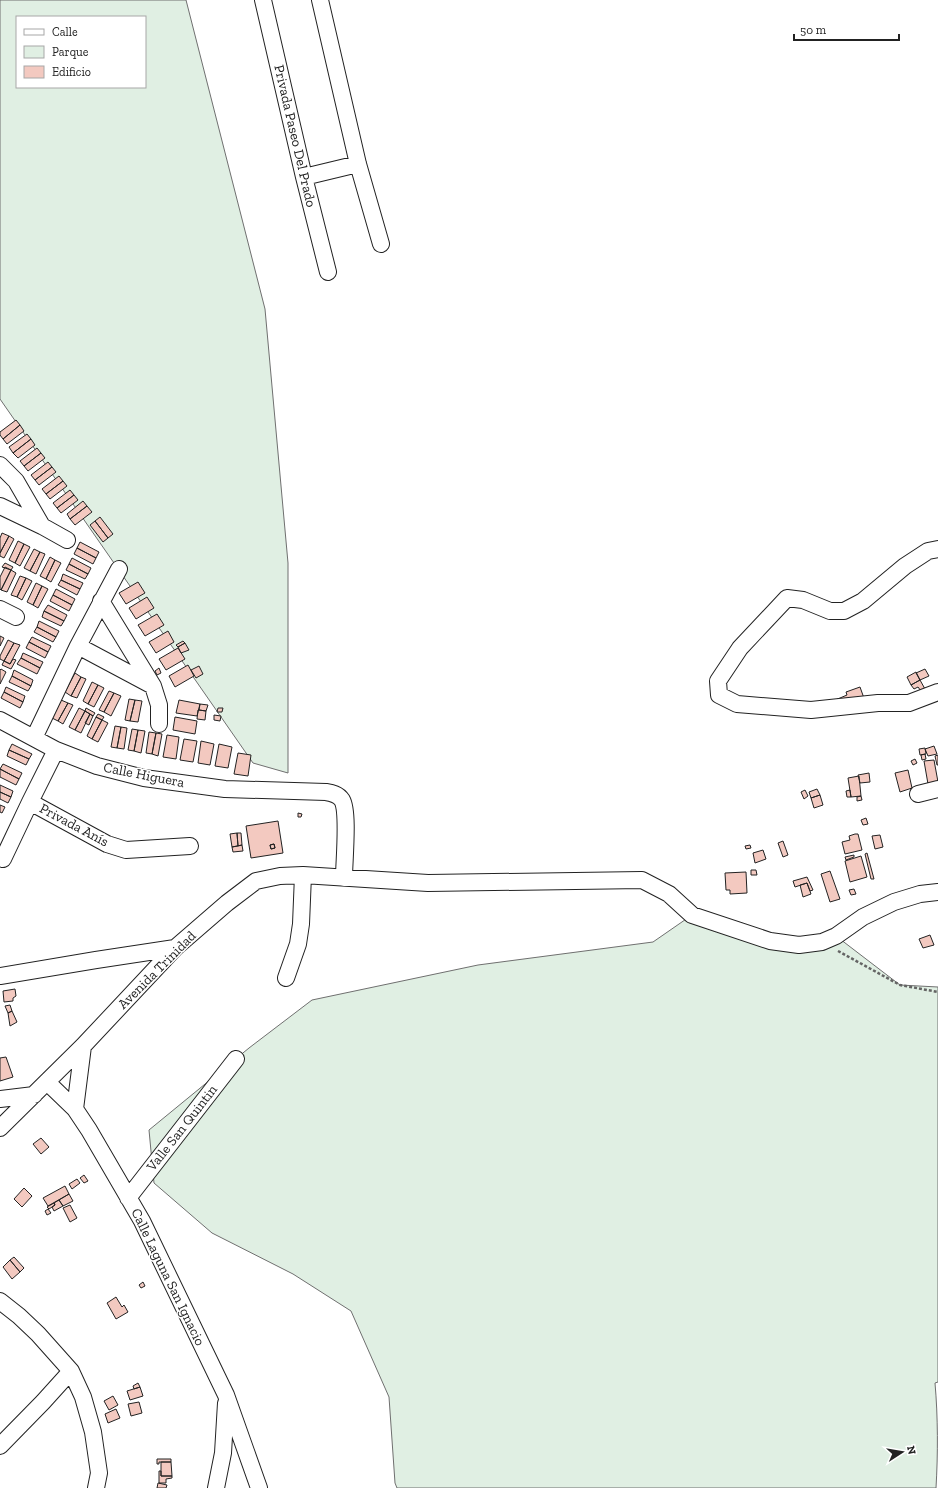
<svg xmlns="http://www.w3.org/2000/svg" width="938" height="1488" viewBox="0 0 938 1488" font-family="'Zilla Slab',serif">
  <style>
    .green { fill: #e0efe3; stroke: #6f6f6f; fill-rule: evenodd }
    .building { fill: #f3c9c0; stroke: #222; fill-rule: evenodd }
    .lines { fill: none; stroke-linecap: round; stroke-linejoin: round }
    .minor-casing { stroke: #222; stroke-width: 18 }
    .path { stroke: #646464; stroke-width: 2.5; stroke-dasharray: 3 2; stroke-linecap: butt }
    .minor { stroke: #fff; stroke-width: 16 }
    .labels { text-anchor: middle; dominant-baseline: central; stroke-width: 3; stroke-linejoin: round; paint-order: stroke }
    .street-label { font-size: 14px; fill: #222; stroke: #fff }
  </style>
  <rect width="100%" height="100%" fill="#fff"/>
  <path class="green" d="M0 0H186L265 309 288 563V773L253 763 0 399ZM17 17H145V87H17Z
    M692 915 770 941 836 936 900 985 938 987V1382L935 1383C938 1417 938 1454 936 1488H397L395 1483 389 1397 351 1311 293 1274 212 1233 154 1183 149 1130 249 1048 312 1000 478 965 653 942Z"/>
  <path class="building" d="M16 420 20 425 3 439 0 435V432Z
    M20 425 24 431 7 444 3 439Z
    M27 434 31 439 13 453 9 447Z
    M31 439 35 445 18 458 13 453Z
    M37 448 41 453 24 466 20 461Z
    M41 453 45 458 28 471 24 466Z
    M48 462 52 467 35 480 31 475Z
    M52 467 56 472 39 485 35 480Z
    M59 476 63 481 46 494 42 489Z
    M63 481 67 486 50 499 46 494Z
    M70 490 74 495 57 508 53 503Z
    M74 495 78 500 61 513 57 508Z
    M83 501 87 506 70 519 67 514Z
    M87 506 92 512 75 525 70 519Z
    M100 517 113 534 108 538 95 521Z
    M95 521 108 538 103 542 90 525Z
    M2 533 9 536 0 553V538Z
    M9 536 14 539 4 558 0 556V553Z
    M18 541 24 544 15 563 9 560Z
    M80 542 99 552 96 558 77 548Z
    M24 544 30 547 20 566 15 563Z
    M77 548 96 558 93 564 74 554Z
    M34 549 40 552 30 571 24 568Z
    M40 552 45 554 36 574 30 571Z
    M50 557 55 560 46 579 40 576Z
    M72 558 91 568 88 574 69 564Z
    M55 560 61 563 51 582 46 579Z
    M5 563 13 567 11 570 2 567Z
    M69 564 88 574 85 579 66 570Z
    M5 567 11 570 1 590 0 589V577Z
    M11 570 16 573 7 592 1 590Z
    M63 574 83 583 80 589 61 580Z
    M20 576 26 578 17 597 11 595Z
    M26 578 32 581 22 600 17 597Z
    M61 580 80 589 77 595 58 585Z
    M138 582 145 593 126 604 119 593Z
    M36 583 42 586 33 605 27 602Z
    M42 586 48 589 38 608 33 605Z
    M56 589 75 599 72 605 53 595Z
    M53 595 72 605 69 611 50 601Z
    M147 597 154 608 136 619 129 608Z
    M48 605 67 615 64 621 44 611Z
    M44 611 64 621 61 626 42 617Z
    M157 614 164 625 145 636 138 625Z
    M39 621 59 631 56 637 37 627Z
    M37 627 56 637 53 642 34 632Z
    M168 631 174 642 156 653 149 642Z
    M0 636 4 638 0 646Z
    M32 637 51 646 48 652 29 642Z
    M8 640 14 643 4 661 0 659V656Z
    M183 641 185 643 178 647 176 645Z
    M29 642 48 652 45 658 26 648Z
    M14 643 20 645 10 664 4 661Z
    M185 643 189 650 181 653 178 647Z
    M178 648 185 659 166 670 159 659Z
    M23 653 43 662 40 668 21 658Z
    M21 658 40 668 37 674 17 664Z
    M13 659 16 660 11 669 2 665 4 661 10 664Z
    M188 665 194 676 175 687 169 676Z
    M199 666 203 674 196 678 191 670Z
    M159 668 161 673 157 675 155 671Z
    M1 669 6 672 0 684V670Z
    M925 669 929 676 920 680 916 673Z
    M14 670 33 680 31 686 12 676Z
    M916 672 920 680 911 685 907 677Z
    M75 673 81 677 71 696 65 692Z
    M12 676 31 686 28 691 9 682Z
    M81 677 86 679 77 698 71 696Z
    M920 680 925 689 921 691 918 687 914 689 911 685Z
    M92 682 98 685 88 704 83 701Z
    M98 685 104 688 94 707 88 704Z
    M6 687 25 696 23 702 4 692Z
    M860 687 865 701 860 703 858 697 849 700 833 701 847 695 846 692Z
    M109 691 114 693 104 712 99 710Z
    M4 692 23 702 20 708 1 698Z
    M114 693 121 696 111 716 104 712Z
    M129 699 135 700 130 721 125 720Z
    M61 700 68 703 58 721 52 718Z
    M135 700 142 701 138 722 130 721Z
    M179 700 200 704 197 716 176 713Z
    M68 703 73 705 63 724 58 721Z
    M200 704 208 705 206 711 199 710Z
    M79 708 85 711 75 730 69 727Z
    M86 708 95 713 93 716 85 711Z
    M218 708H223L222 712H217Z
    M199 710 206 711 205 720 197 719 198 710Z
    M85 711 90 714 81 733 75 730Z
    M90 714 93 716 89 725 85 723Z
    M98 714 104 717 102 720 96 717Z
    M214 715 221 716 220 721 214 720Z
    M96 717 102 720 92 739 87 736Z
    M175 717 197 721 195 734 173 730Z
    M102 720 108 723 98 742 92 739Z
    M115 726 121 727 117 748 111 747Z
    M121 727 127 728 124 749 117 748Z
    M132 729 138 730 134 751 128 750Z
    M138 730 145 731 141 753 134 751Z
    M149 732 156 733 152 754 146 753Z
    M156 733 162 734 158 756 152 754Z
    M167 735 179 737 176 759 163 757Z
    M184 739 197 741 193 762 180 760Z
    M201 741 214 744 210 765 198 763Z
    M12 744 32 754 29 759 9 750Z
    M219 744 232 747 228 768 215 766Z
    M934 746 937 754 928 756 925 749Z
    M925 748 926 754 920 755 919 749Z
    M9 750 29 759 26 765 7 756Z
    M238 753 251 755 248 776 234 774Z
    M925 754 926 759 922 760 921 755Z
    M938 755V765H937L935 756Z
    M915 759 917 763 913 765 911 761Z
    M934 760 938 782 928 784 924 761Z
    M3 764 22 773 19 779 0 769Z
    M0 769 19 779 16 785 0 777Z
    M908 770 912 788 900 792 895 773Z
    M869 773 870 782 860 783 858 775Z
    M859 776 861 796 851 797 848 778Z
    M0 785 13 791 11 797 0 792Z
    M817 789 820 795 811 798 809 792Z
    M805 790 808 796 804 799 801 792Z
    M850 790 851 797H847L846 791Z
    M0 792 11 797 8 803 0 799Z
    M820 795 823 805 814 808 811 798Z
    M861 796 862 800 857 801V797Z
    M0 805 5 807 2 813 0 812Z
    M298 813 302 814 301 817H298Z
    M866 818 868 824 863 825 861 820Z
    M278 821 283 853 251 858 246 826ZM274 844 275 848 271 849 270 845Z
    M237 833 238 846 232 847 230 834Z
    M237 833H241L242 845 238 846Z
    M855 834H858L862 850 845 854 842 842 850 840 849 836Z
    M880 835 883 847 875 849 872 836Z
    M783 841 788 855 783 857 778 843Z
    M274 844 275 848 271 849 270 845Z
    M242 845 243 851 233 852 232 847Z
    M750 845 751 848 746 849 745 846Z
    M763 850 766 859 755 863 753 853Z
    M867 853 874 879H871L865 854Z
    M854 855V857L846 860 845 857Z
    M861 856 867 877 850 882 845 861Z
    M751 870H756L757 875H751Z
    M830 871 840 899 830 902 821 874Z
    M746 872 747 893 730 894V890H726L725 873Z
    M807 877 813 890 810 891 807 883 795 887 793 881Z
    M807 883 811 894 803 897 800 885Z
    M854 889 856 894 851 895 849 890Z
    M930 935 934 945 923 948 919 939Z
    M15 989 16 996 13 998V1001L4 1002 3 991Z
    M10 1005 12 1011 8 1013 5 1006Z
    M12 1011 17 1022 10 1026 8 1013Z
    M6 1057 13 1077 0 1081V1058Z
    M41 1138 49 1147 41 1154 33 1144Z
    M84 1175 88 1181 84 1183 80 1178Z
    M77 1179 80 1183 72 1189 69 1184Z
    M65 1186 69 1194 48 1206 43 1198Z
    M24 1188 32 1196 22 1207 14 1199Z
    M69 1194 73 1201 63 1206 59 1200Z
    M59 1200 63 1206 54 1211 52 1207 55 1205 54 1203Z
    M54 1203 55 1205 49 1209 47 1207Z
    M70 1205 77 1218 70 1222 63 1208Z
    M48 1209 51 1213 47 1215 45 1211Z
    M14 1257 24 1268 20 1272 10 1260Z
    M10 1260 20 1272 12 1279 3 1267Z
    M143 1282 145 1286 141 1288 139 1285Z
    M116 1297 122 1307 124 1305 128 1312 116 1319 107 1303Z
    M138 1383 140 1387 134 1389 133 1386Z
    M140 1387 143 1396 130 1400 127 1391Z
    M113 1396 118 1405 109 1410 104 1401Z
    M139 1402 142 1413 131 1416 128 1404Z
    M116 1409 120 1418 108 1423 105 1414Z
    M157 1459H171V1462H159V1464H157Z
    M161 1462H171L172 1476H161Z
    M159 1471H161V1476H172V1478L166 1479V1483H159Z
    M158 1483 167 1485 166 1488H157Z"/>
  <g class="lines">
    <g class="minor-casing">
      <path id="minor" d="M263 0 304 177 328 272
        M320 0 358 164 381 244
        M304 177 358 164
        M0 465 16 481 42 526 67 540
        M0 506 42 526
        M938 549 928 551 905 566 863 601 844 611H830L803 600 787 598 740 648 718 681 719 695 737 704 811 710 878 703H909L938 692
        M101 601 153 686 159 705V724
        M0 609 16 617
        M78 646 153 686
        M0 720 56 750 97 766 144 778 225 789 326 792C332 793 338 794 342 800 349 812 344 861 344 878
        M34 738 78 646 119 569
        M918 794 938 789
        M30 802 107 844 126 850 190 846
        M3 859 30 802 56 750
        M0 976 96 960 175 948
        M286 978 298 944 301 924 303 875
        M47 1082 75 1109 89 1130 142 1221 226 1395 259 1488
        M0 1099 34 1095
        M75 1109 83 1046
        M0 1128 83 1046 175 948 227 903 256 881 280 876 303 875 428 883 642 880 669 894 692 915 770 941 799 945 822 942 836 936 863 917 894 902 920 894 938 892
        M128 1198 236 1059
        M0 1301 19 1316 38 1334 71 1371 83 1397 93 1432 99 1473 96 1488
        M0 1446 43 1402 71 1371
        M216 1488 223 1453 226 1403"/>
    </g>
    <path class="path" d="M838 951 900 985 938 992"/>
    <use href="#minor" class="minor"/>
  </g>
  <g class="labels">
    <g class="street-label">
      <text transform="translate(295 136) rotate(77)">Privada Paseo Del Prado</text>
      <text transform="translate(144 775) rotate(11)">Calle Higuera</text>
      <text transform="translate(74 825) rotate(28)">Privada Anís</text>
      <text transform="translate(157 970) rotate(-45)">Avenida Trinidad</text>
      <text transform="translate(182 1128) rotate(-52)">Valle San Quintin</text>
      <text transform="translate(168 1277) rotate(64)">Calle Laguna San Ignacio</text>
    </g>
  </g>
  <rect x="16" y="16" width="130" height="72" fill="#ffffff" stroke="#a7a7a7"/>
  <rect x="24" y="29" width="20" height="6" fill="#ffffff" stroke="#a7a7a7"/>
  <text x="52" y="36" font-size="12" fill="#222222">Calle</text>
  <rect x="24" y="46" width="20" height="12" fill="#e0efe3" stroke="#a7a7a7"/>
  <text x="52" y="56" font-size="12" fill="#222222">Parque</text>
  <rect x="24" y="66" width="20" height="12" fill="#f3c9c0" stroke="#a7a7a7"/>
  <text x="52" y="76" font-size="12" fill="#222222">Edificio</text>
  <g transform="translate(902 1452) rotate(78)" stroke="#ffffff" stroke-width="3" paint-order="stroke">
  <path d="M0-3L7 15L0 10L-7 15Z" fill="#222222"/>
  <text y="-6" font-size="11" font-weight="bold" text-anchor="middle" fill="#222222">N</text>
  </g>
  <path d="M794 34v6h105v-6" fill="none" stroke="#222222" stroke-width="2"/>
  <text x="800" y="34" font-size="12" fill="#222222" stroke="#ffffff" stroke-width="3" paint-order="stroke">50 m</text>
</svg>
